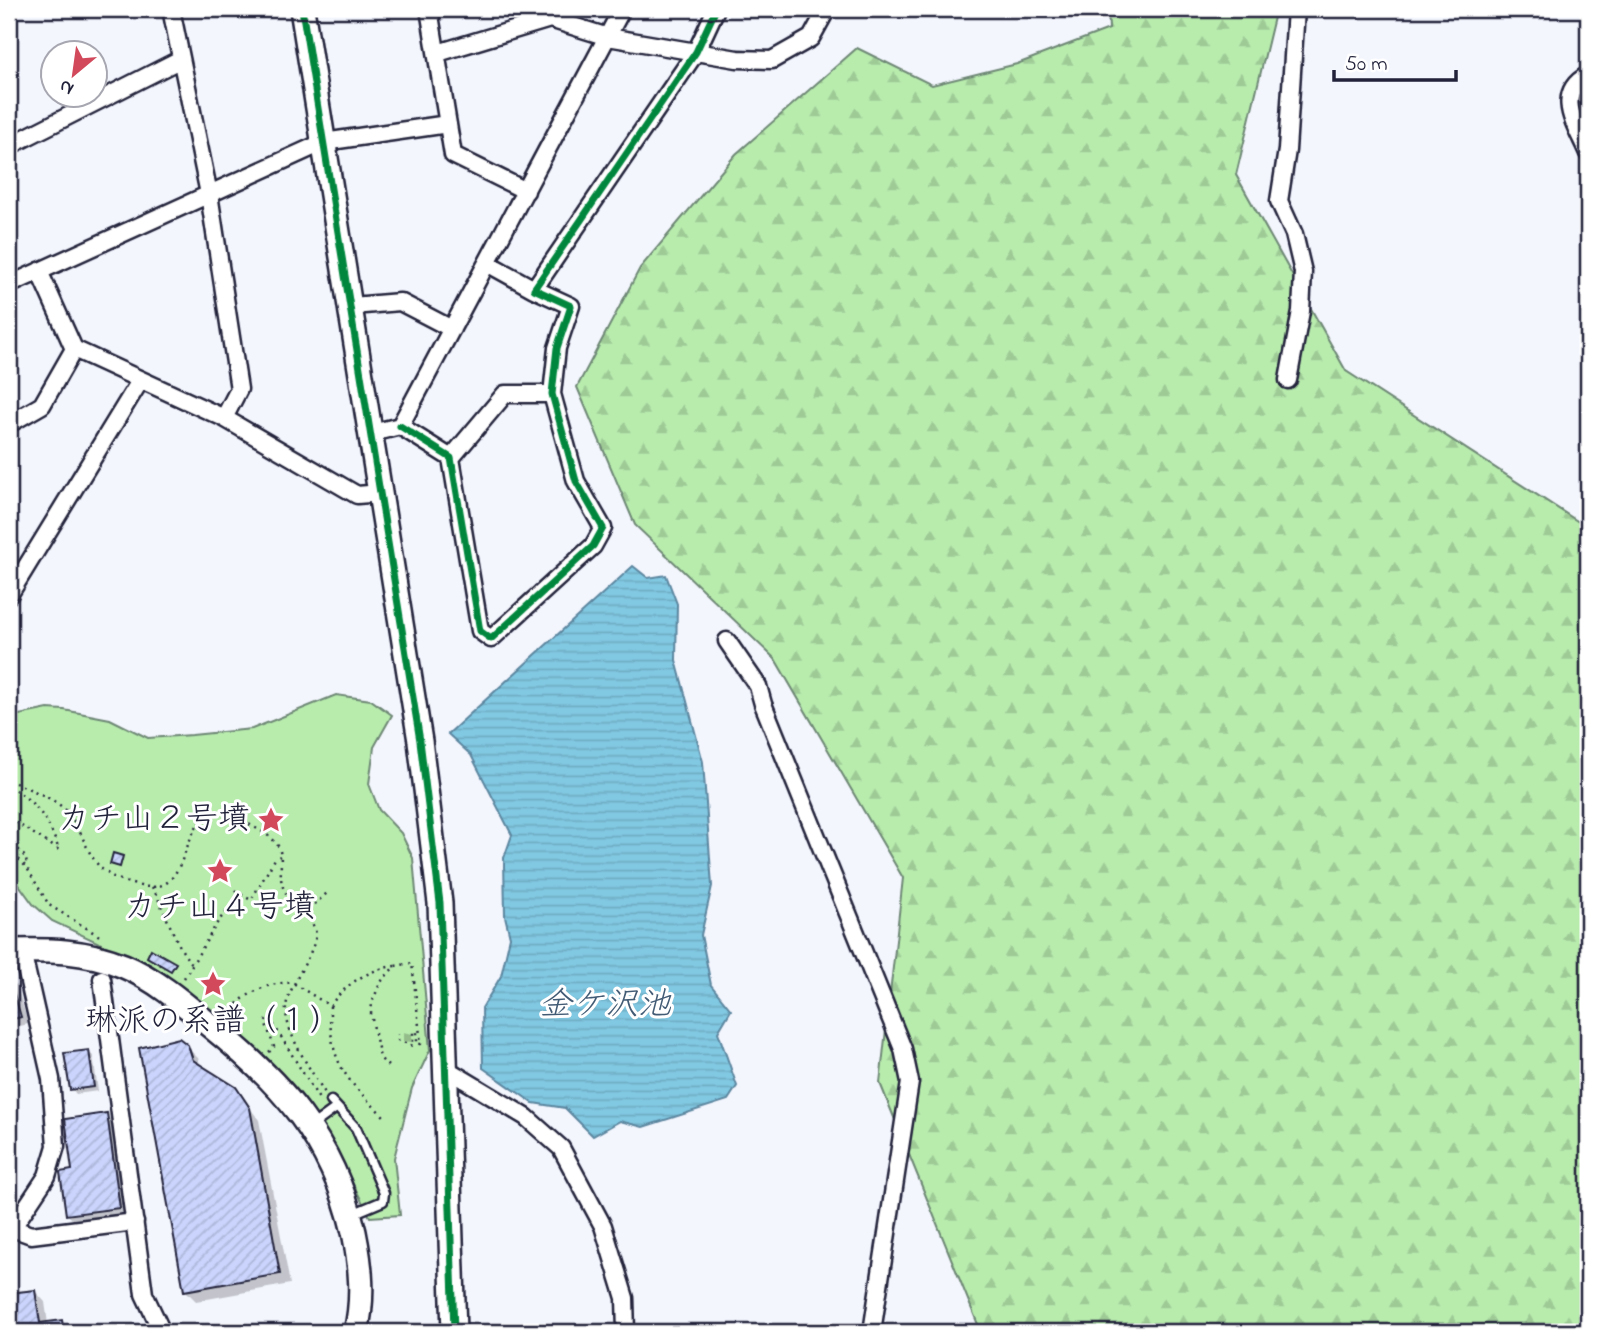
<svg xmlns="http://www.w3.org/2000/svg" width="1597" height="1341" viewBox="0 0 1597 1341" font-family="'Indie Flower','Klee One',sans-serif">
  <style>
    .green { fill: #b8ecad; stroke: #6d8774; stroke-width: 2 }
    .forest { fill: url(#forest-firs); stroke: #6d8774; stroke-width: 2 }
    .water { fill: url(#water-rules); stroke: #5b869f; stroke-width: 2 }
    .shadow { fill: #0003 }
    .building { fill: url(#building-hatch); stroke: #22223b; stroke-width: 2 }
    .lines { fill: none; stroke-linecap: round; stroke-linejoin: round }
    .lane-casing { stroke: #22223b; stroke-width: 13 }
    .street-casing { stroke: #22223b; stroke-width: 21 }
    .secondary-casing { stroke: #22223b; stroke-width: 28 }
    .path { stroke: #22223b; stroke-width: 2.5; stroke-dasharray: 2 5; stroke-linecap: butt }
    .lane { stroke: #fff; stroke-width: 8 }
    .street { stroke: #fff; stroke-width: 16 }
    .secondary { stroke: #fff; stroke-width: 23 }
    .cycleway-casing { stroke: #fff; stroke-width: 11 }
    .cycleway { stroke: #00873e; stroke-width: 7 }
    .labels { text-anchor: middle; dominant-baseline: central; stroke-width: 6; stroke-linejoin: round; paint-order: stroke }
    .poi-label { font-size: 32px; fill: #22223b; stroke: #fff }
    .water-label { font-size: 33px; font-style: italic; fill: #435c75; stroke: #fff }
  </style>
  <defs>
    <pattern id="forest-firs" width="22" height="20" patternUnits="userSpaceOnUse" patternTransform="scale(1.75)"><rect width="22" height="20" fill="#b8ecad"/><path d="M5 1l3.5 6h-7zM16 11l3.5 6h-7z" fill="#9eca96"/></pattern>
    <pattern id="water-rules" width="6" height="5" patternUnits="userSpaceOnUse" patternTransform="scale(1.75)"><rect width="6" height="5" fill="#81c8e2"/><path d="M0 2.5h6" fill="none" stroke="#6facc3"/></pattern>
    <pattern id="building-hatch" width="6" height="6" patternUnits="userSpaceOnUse" patternTransform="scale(1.75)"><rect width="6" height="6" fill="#cad4fc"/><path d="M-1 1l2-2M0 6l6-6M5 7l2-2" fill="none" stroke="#adb6d9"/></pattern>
  </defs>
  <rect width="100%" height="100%" fill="#f4f6fe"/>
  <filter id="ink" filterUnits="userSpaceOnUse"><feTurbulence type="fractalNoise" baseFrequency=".0143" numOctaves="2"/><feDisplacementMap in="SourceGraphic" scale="14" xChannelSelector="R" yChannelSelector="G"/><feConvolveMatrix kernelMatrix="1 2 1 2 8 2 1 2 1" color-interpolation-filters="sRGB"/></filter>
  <g filter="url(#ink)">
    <path class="green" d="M336 695 371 700 392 715 374 747 369 784 379 810 401 833 413 858 430 1050 412 1088 394 1158 400 1215 370 1217 333 1145 291 1087 125 955 52 921 33 904 9 871V717L48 709 64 710 110 719 148 738 192 735 252 729Z"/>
    <path class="forest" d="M1108 9H1276L1236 175 1346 371 1588 528V1332H981L880 1083 903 878 775 659 635 525 577 387 640 268 736 154 857 48 932 85 1017 64 1109 29Z"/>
    <path class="water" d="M633 566 648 578 666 575 677 604 676 660 703 762 712 886 701 935 711 985 731 1010 718 1032 737 1086 728 1100 643 1127 620 1121 593 1136 565 1108 533 1103 483 1068 482 1008 501 976 510 937 505 916 504 858 512 835 471 755 448 734Z"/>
    <path class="shadow" d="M9 979 17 986 28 1024 9 1029Z
      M403 1032 412 1034V1042L403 1041Z
      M187 1047 198 1058 201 1067 235 1088 259 1120 290 1284 196 1301 185 1290Z
      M88 1052 93 1056 98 1091 76 1094 72 1089Z
      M106 1115 116 1125 129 1217 77 1224 67 1214Z
      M35 1291 45 1302 48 1324 62 1322 72 1332H9V1295Z"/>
    <path class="building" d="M113 853 123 856 120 867 110 864Z
      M151 949 176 963 171 971 147 957Z
      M9 977 21 1017 9 1020Z
      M179 1038 188 1045 193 1060 236 1087 250 1108 280 1274 184 1291 139 1048Z
      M89 1050 94 1087 70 1090 64 1053Z
      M107 1113 120 1208 66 1215 60 1172 72 1170 65 1119Z
      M35 1290 40 1323 62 1320 64 1332H9V1293Z"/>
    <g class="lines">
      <g class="lane-casing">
        <path id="lane" d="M331 1101 356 1128 384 1193 383 1201 352 1214
          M310 1127 336 1108"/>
      </g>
      <g class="street-casing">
        <path id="street" d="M171 9 209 194 239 389 224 418
          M429 9 453 155 526 191
          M441 52 550 19 608 37 737 59 772 60 811 38 827 9
          M1588 75C1553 94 1576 125 1588 153
          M9 146 181 59
          M487 263 534 289
          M39 271 74 349 224 418 357 495 381 493
          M9 285 324 142 448 124
          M352 306 400 302 452 329
          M1288 380 1301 311 1303 272 1294 234 1279 201 1287 150 1296 9
          M9 424 42 405 74 349
          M400 426 451 458 480 631 491 639 593 546 603 528 576 481 552 394 557 348 571 306 534 289 696 52 716 9
          M372 433 400 426 622 9
          M451 458 505 394H552
          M9 595 140 381
          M727 641 758 686 763 704 903 1049 910 1082 872 1332
          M102 979 144 1294 162 1332
          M448 1070 526 1117 561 1148 603 1226 625 1298 626 1332
          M12 1228 31 1235 135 1222
          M9 1233 47 1176 56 1146 51 1079 22 951"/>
      </g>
      <g class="secondary-casing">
        <path id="secondary" d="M302 9 420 741 440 903 454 1332
          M9 951C49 950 86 950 124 966 155 979 182 1002 207 1023 281 1082 332 1138 354 1232 361 1266 364 1298 356 1332"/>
      </g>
      <path class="path" d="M9 780C27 789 55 797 68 813 87 836 87 867 118 879 129 884 148 889 159 886 195 878 182 782 244 821 254 828 272 835 278 846 284 856 278 875 283 887 289 903 308 913 315 929 321 946 288 985 286 1007 284 1032 312 1072 325 1093
        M9 786C37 803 48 819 59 850L9 818
        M9 839 26 858 27 867
        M9 849 27 868 49 905 101 937
        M152 887C162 903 180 956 192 963
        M235 891 251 900 275 859 280 856
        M304 914 327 893
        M184 978 219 920 242 895
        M330 1006C329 1064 346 1080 387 1119
        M227 1014C242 996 267 981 293 983L330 1006C345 984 369 969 395 966
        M269 1052 274 1047 265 1021 269 1017 319 1099
        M388 1066 380 1058 371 1014 372 1003 380 983 395 966 412 963 421 1044H417V1032H413V1046L398 1040V1034"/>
      <use href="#lane" class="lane"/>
      <use href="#street" class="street"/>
      <use href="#secondary" class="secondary"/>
      <g class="cycleway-casing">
        <path id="cycleway" d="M302 9 420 741 440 903 454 1332
          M400 426 451 458 480 631 491 639 593 546 603 528 576 481 552 394 557 348 571 306 534 289 696 52 716 9"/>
      </g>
      <use href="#cycleway" class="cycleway"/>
    </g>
  </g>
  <defs>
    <g id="sight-bare" transform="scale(2.1)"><path d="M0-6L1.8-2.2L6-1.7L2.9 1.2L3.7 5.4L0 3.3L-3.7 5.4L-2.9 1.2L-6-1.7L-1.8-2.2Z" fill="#d1495b" stroke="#fff" stroke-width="2.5" paint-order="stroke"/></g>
  </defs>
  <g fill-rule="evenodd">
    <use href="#sight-bare" x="271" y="820"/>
    <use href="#sight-bare" x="220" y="871"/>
    <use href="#sight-bare" x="213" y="984"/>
  </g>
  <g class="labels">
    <g class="poi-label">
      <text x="250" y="820" text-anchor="end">カチ山２号墳</text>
      <text x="220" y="908">カチ山４号墳</text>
      <text x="213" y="1022">琳派の系譜（１）</text>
    </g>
    <g class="water-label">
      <text x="605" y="1006">金ケ沢池</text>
    </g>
  </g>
  <rect width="1597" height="1341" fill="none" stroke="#fff" stroke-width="35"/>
  <rect x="18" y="18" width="1562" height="1306" fill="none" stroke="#22223b" stroke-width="2.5" filter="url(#ink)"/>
  <g transform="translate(74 74) rotate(209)"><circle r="33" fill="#ffffff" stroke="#a7a7b1" stroke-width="2"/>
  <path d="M0-5L12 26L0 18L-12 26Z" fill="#d1495b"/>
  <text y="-10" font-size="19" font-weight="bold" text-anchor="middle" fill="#22223b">N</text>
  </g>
  <path d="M1334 70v10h122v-10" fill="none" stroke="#22223b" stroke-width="3.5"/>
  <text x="1345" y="70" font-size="21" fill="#22223b" stroke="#ffffff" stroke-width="5" paint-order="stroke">50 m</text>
</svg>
